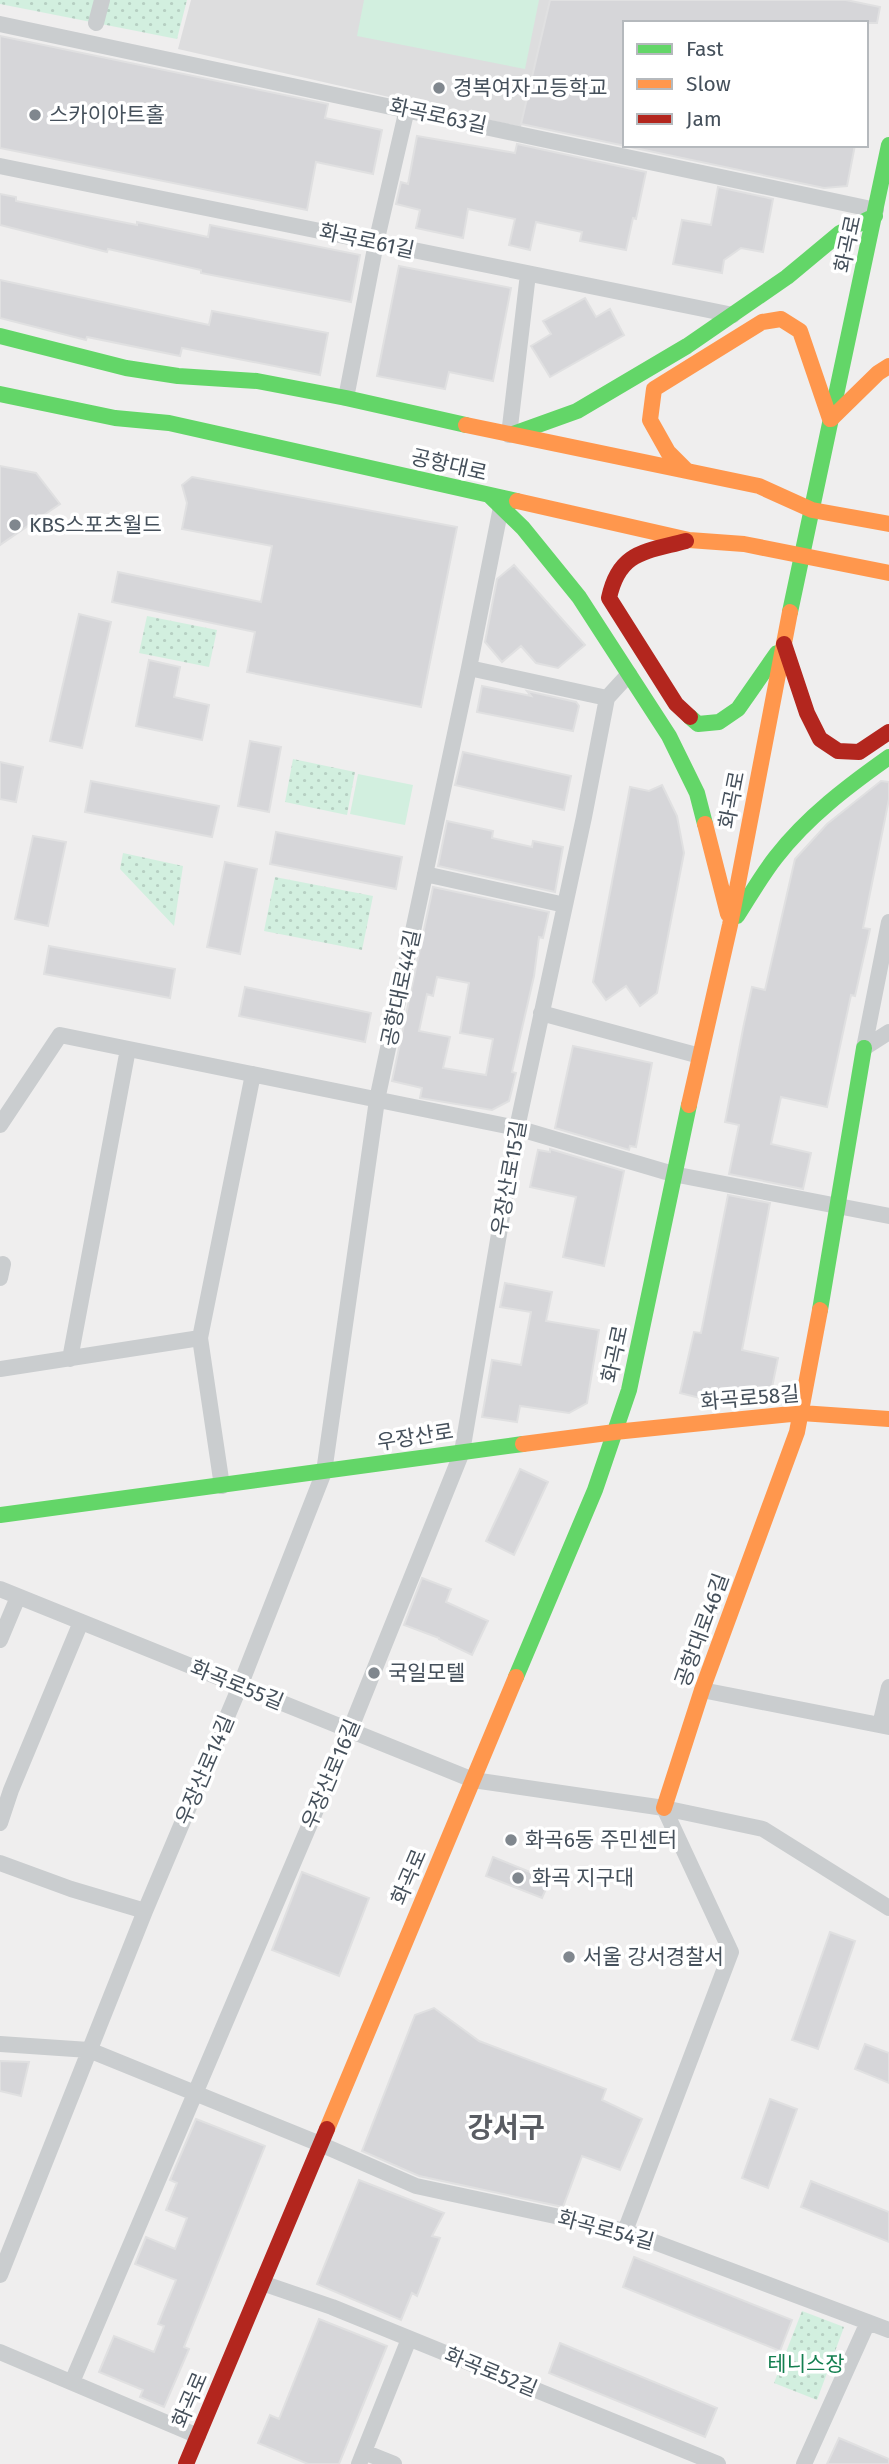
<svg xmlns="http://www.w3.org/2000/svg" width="889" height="2464" viewBox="0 0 889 2464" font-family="'Fira Sans','Noto Sans KR',sans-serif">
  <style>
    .education { fill: #ddddde }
    .park { fill: url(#park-dots) }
    .pitch { fill: #d2efdf }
    .building { fill: #d6d6d9; stroke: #e0e0e1; stroke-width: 2; fill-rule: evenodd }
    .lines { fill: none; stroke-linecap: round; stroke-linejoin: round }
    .street { stroke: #cacdcf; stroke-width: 16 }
    .fast { stroke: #63d668; stroke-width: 16 }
    .slow { stroke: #ff974d; stroke-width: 16 }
    .jam { stroke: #b3261e; stroke-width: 16 }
    .poi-dot { fill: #80878e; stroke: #fff; stroke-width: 2.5 }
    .labels { text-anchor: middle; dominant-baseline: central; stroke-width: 7; stroke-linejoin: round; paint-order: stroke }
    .poi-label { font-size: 21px; fill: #45505b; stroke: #fff; text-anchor: start }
    .street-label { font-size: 21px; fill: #45505b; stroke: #fff }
    .park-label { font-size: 21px; fill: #147f50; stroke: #fff }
    .district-label { font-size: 28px; font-weight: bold; fill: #5a5d63; stroke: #fff }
  </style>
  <defs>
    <pattern id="park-dots" width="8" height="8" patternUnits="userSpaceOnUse" patternTransform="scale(1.75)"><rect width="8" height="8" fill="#d2efdf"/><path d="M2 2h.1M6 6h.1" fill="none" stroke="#b6cfc2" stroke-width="1.8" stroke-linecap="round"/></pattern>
  </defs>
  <rect width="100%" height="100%" fill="#efeeee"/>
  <path class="education" d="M191 0H550L521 127 178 49Z"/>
  <path class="park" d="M0 0H187L177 39 0 4Z
    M147 616 217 630 209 667 139 653Z
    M293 759 355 772 347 815 285 802Z
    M123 853 183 866 174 926 120 869Z
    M275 877 373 896 362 950 264 931Z
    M802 2311 844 2327 817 2400 774 2383Z"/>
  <path class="pitch" d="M364 0H539L525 69 357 36Z
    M358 774 413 785 405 825 350 814Z"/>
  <path class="building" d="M550 0H846L880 7 877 23H625V145H855L847 186 824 188 521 124Z
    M0 36 328 104 325 118 382 130 373 174 316 162 307 210 0 148Z
    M417 136 515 153 517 144 646 172 636 219 633 218 626 250 580 241 582 232 536 222 530 250 509 245 515 219 468 209 463 238 416 228 420 210 396 204 401 182 408 184Z
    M718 187 773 199 763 252 741 248 724 260 722 273 673 264 682 220 711 225Z
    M0 194 16 197V201L137 225V222L208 237 210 225 360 255 351 302 201 273V270L108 249 107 252 0 225Z
    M399 266 511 288 493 381 449 372 445 389 377 376Z
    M0 280 209 325 212 311 328 333 320 375 182 348 180 356 87 337 86 340 0 318Z
    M585 298 596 317 610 309 624 335 550 377 531 346 551 334 543 321Z
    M0 466 36 473 60 504 0 545Z
    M192 477 457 527 421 707 247 672 255 632 112 602 118 572 261 602 272 546 182 529 187 503 182 485Z
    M514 565 585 645 558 668 536 663 521 646 502 662 485 642 497 579Z
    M79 614 111 622 82 748 50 741Z
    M149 660 180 667 174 697 209 705 202 740 136 726Z
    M482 686 531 696 527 691 576 702 579 706 573 731 477 712Z
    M250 741 281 747 269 812 238 806Z
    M463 752 571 776 564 810 455 785Z
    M0 762 23 767 16 802 0 799Z
    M91 781 219 806 212 837 85 812Z
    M881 781 889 782V799L863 928 870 929 855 996 851 995 827 1107 781 1097 771 1144 811 1153 803 1189 729 1174 739 1125 725 1122 744 1024 752 987 765 990 795 859 827 824Z
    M662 785 677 816 684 853 657 993 640 1006 626 986 606 1000 593 982 630 787 649 791Z
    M447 821 493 831 492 838 532 847 533 841 563 847 555 892 438 866Z
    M276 832 402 857 396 889 270 864Z
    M33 836 66 842 48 926 15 919Z
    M225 862 257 869 240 954 207 947Z
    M433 887 549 912 543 938 539 937 534 976 512 1072 516 1073 509 1101 492 1110 420 1098 422 1088 392 1081ZM437 977 469 983 460 1033 493 1039 486 1075 443 1068 450 1037 419 1031 427 994 433 996Z
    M49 946 175 969 170 998 44 974Z
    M245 987 371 1013 365 1042 239 1016Z
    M573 1046 652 1063 636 1147 630 1146 629 1150 555 1128Z
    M550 1149 624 1171 604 1266 563 1257 576 1197 530 1187 538 1150 550 1152Z
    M728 1195 770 1203 742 1350 778 1358 769 1402 754 1404 721 1397 720 1403 680 1393 694 1332 701 1333Z
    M505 1283 552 1292 546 1321 599 1330 587 1403 569 1413 520 1406 517 1422 482 1417 492 1360 521 1365 531 1312 500 1307Z
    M520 1469 548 1482 514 1555 486 1541Z
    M422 1578 451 1589 446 1602 488 1621 472 1655 439 1639V1638L404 1625Z
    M493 1857 550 1880 542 1898 486 1876Z
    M302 1872 369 1898 339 1976 272 1950Z
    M830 1932 855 1941 818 2049 792 2040Z
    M434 2008 479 2041 606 2089 602 2100 642 2119 620 2170 582 2156 563 2207 419 2176 362 2151 415 2015Z
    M865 2044 889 2053V2083L855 2069Z
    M0 2061 29 2062 21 2096 0 2091Z
    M770 2099 797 2109 768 2188 742 2178Z
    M196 2119 265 2146 184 2347 189 2349 164 2407 140 2397 143 2390 99 2372 114 2336 154 2352 164 2326 158 2324 176 2280 135 2264 146 2237 175 2249 187 2218 166 2210 177 2183 170 2180Z
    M359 2180 444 2213 432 2236 440 2238 417 2296 412 2293 401 2320 317 2284Z
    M811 2181 889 2212V2242L801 2207Z
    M634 2257 792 2320 780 2351 623 2287Z
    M319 2319 387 2346 339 2464H308L258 2443 270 2415 279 2419Z
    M560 2343 717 2408 705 2437 549 2373Z
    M839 2438 889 2459V2464H827Z"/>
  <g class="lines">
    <path class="street" d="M96 23 102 0
      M0 24 876 210
      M0 166 733 315
      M346 398 376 243 407 109
      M509 435 528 274
      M469 668 607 698
      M425 874 565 905
      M541 1013 700 1056
      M864 1048 889 922
      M864 1048 889 1032
      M0 1125 60 1035 517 1128 673 1174 889 1216
      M0 1278 3 1264
      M200 1338 222 1486
      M70 1359 128 1049
      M0 1369 200 1338 253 1074
      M0 1589 473 1780 664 1808 763 1829 889 1908
      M0 1640 18 1597
      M702 1690 889 1727
      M880 1725 889 1687
      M0 1823 11 1790 81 1622
      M0 1863 71 1889 145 1911
      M0 2044 89 2050 320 2144 416 2186 625 2231 889 2330
      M625 2231 731 1952 664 1808
      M0 2275 145 1911 240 1686 324 1472 377 1100 469 668 501 507
      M262 2283 332 2307 718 2464
      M0 2352 198 2436
      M72 2382 350 1730 462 1452 517 1128 584 817 607 698 629 674
      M364 2452 394 2464
      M359 2464 409 2339
      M804 2464 868 2322"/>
    <path class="fast" d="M0 336 126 368 178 376 257 381 346 398 466 425
      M0 394 115 418 169 423 517 501
      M513 434 577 411 687 346 787 277 840 233 875 216
      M490 496 523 528 579 597 669 736 697 793 705 824
      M790 612 889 145
      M690 717 698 724 719 722 738 709 777 653
      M737 916C750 896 761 876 776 857 807 817 848 786 889 757
      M820 1310 864 1048
      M0 1515 523 1444
      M516 1677 595 1490 629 1390 689 1105"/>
    <path class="slow" d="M831 419 878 373 889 366
      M466 425 759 486 812 510 889 524
      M686 470 668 452 650 420 654 389 762 322 781 319 800 331 830 419
      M517 501 689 540 744 544 889 573
      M705 824 728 914
      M689 1105 730 925 790 612
      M523 1444 615 1432 801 1413 889 1419
      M664 1808 702 1690 797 1432 820 1310
      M327 2129 516 1677"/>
    <path class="jam" d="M686 541C645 552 619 551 609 598L676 704 690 717
      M784 644 807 713 820 739 838 751 859 752 889 732
      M186 2464 327 2129"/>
  </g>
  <g class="poi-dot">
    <circle cx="439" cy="88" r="7"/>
    <circle cx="35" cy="115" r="7"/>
    <circle cx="15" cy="525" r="7"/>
    <circle cx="374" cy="1673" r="7"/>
    <circle cx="511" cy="1840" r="7"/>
    <circle cx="518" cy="1878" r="7"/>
    <circle cx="569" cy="1957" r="7"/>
  </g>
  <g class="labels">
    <g class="poi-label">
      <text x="453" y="88">경복여자고등학교</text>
      <text x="49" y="115">스카이아트홀</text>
      <text x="29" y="525">KBS스포츠월드</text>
      <text x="388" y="1673">국일모텔</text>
      <text x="525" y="1840">화곡6동 주민센터</text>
      <text x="532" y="1878">화곡 지구대</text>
      <text x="583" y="1957">서울 강서경찰서</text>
    </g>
    <g class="street-label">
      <text transform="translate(438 116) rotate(12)">화곡로63길</text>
      <text transform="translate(367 241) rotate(12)">화곡로61길</text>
      <text transform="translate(848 244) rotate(-78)">화곡로</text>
      <text transform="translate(449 465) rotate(13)">공항대로</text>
      <text transform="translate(732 800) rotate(-79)">화곡로</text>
      <text transform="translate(401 988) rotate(-78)">공항대로44길</text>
      <text transform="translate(509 1178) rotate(-80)">우장산로15길</text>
      <text transform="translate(615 1354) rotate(-78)">화곡로</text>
      <text transform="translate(750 1398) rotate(-5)">화곡로58길</text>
      <text transform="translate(415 1437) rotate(-9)">우장산로</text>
      <text transform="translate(702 1630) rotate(-70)">공항대로46길</text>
      <text transform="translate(237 1685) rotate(22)">화곡로55길</text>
      <text transform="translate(205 1770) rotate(-67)">우장산로14길</text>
      <text transform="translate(331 1774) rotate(-67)">우장산로16길</text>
      <text transform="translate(409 1877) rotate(-67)">화곡로</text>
      <text transform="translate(606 2230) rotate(15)">화곡로54길</text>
      <text transform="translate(491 2372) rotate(22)">화곡로52길</text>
      <text transform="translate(190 2400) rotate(-67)">화곡로</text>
    </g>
    <g class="park-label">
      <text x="806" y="2364">테니스장</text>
    </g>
    <g class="district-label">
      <text x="506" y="2127">강서구</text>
    </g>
  </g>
  <rect x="623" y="21" width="245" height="126" fill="#ffffff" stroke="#b5b9bd" stroke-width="2"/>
  <rect x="637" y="44" width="35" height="10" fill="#63d668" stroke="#b5b9bd" stroke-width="2"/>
  <text x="686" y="56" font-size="21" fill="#45505b">Fast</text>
  <rect x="637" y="79" width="35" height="10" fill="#ff974d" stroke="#b5b9bd" stroke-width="2"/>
  <text x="686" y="91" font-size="21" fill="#45505b">Slow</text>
  <rect x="637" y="114" width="35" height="10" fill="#b3261e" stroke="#b5b9bd" stroke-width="2"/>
  <text x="686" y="126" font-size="21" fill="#45505b">Jam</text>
</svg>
